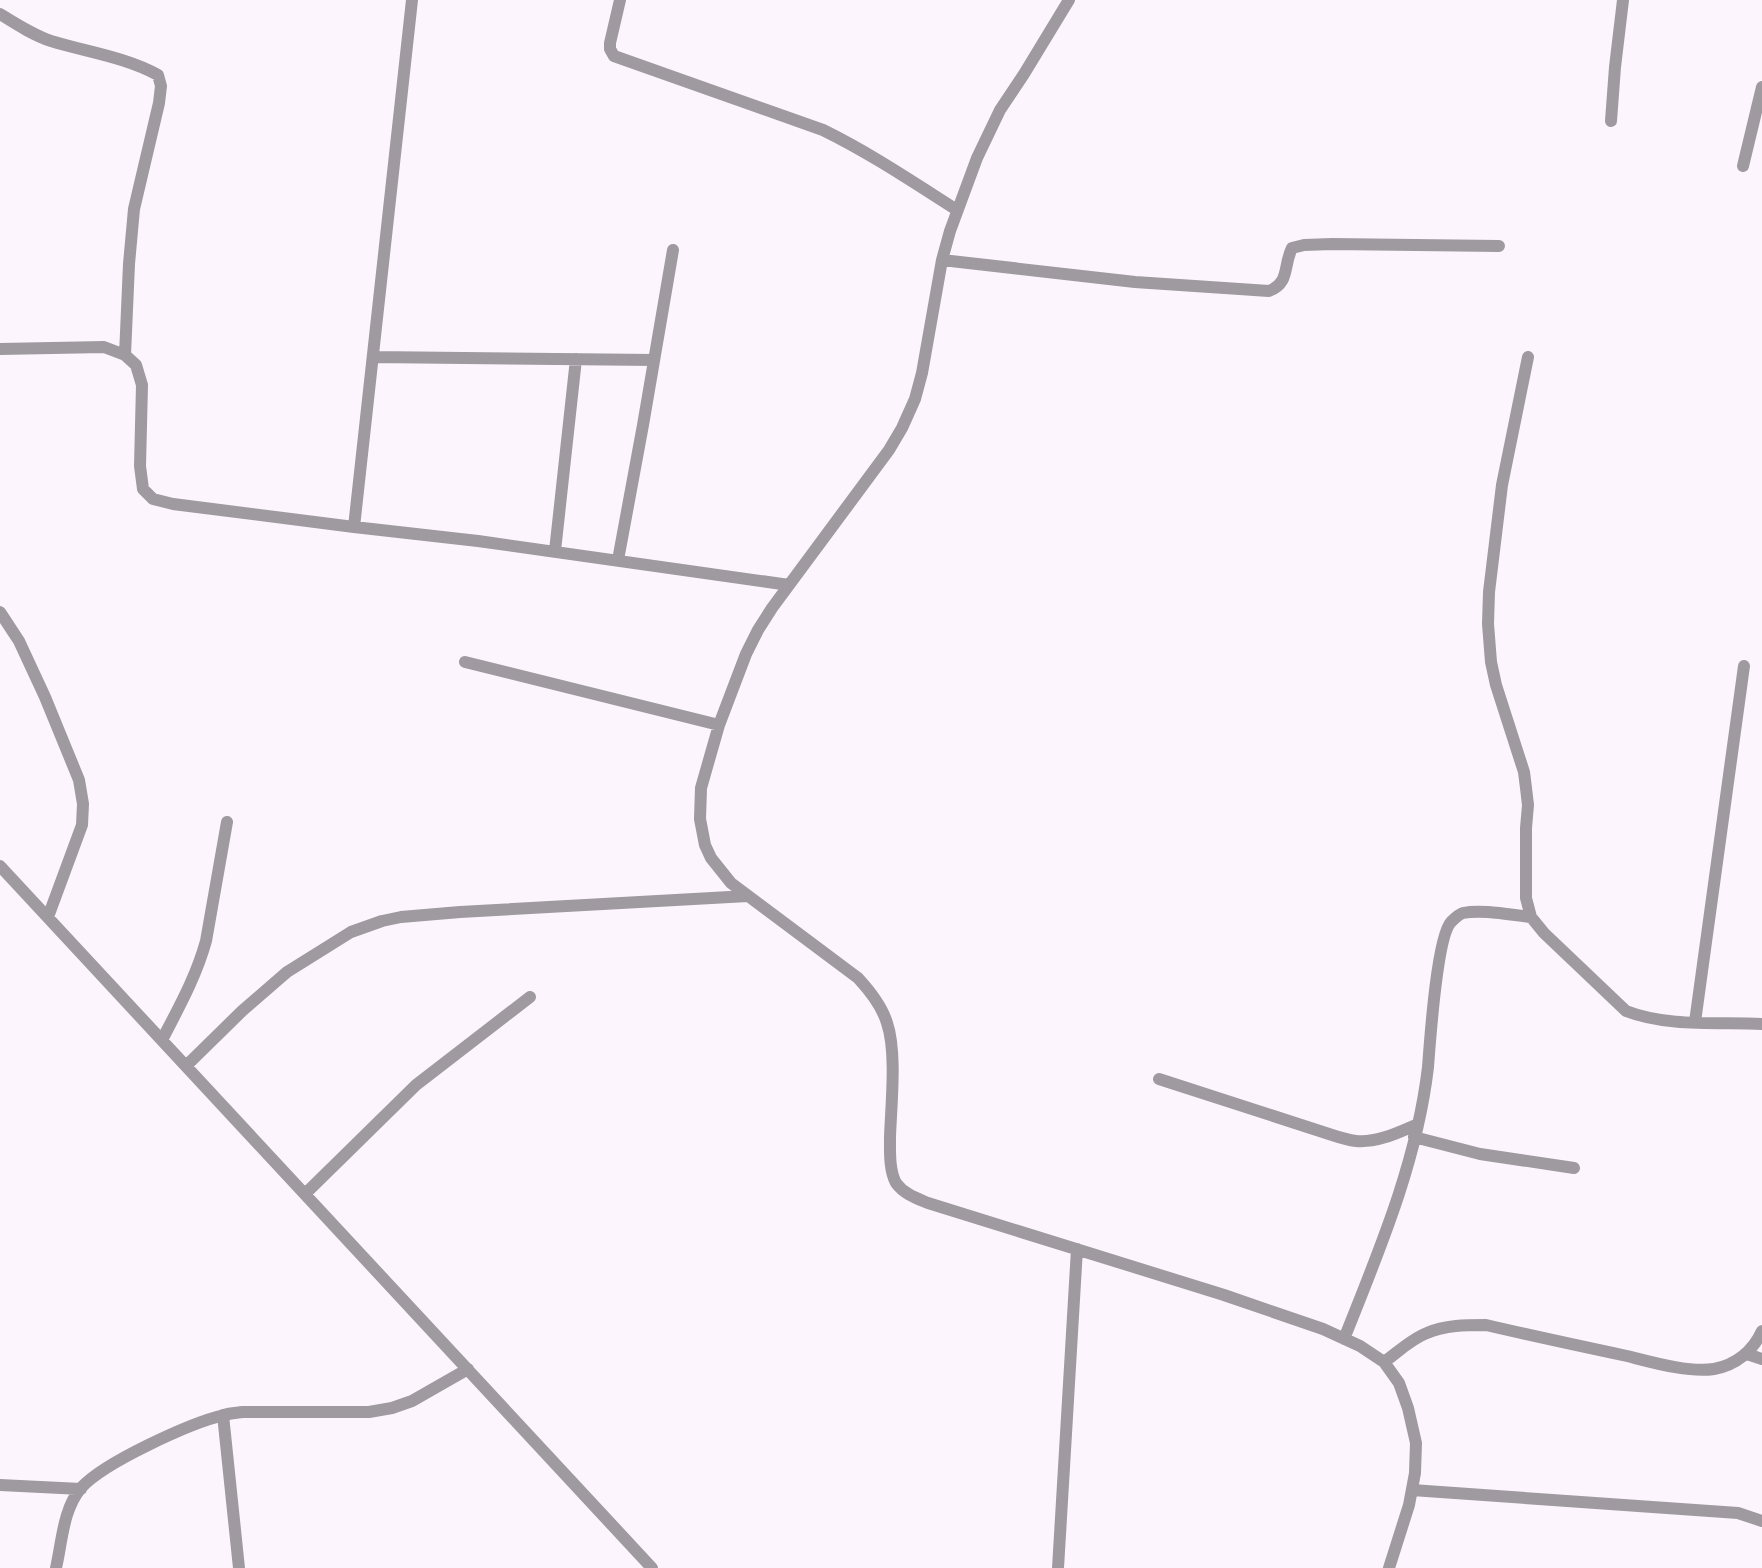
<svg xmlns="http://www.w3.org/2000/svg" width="1762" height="1568" viewBox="0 0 1762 1568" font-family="'Titillium Web',sans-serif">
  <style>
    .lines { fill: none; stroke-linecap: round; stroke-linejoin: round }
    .minor { stroke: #9e9a9f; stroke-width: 12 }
  </style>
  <rect width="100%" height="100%" fill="#fdf5fe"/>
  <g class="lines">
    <path class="minor" d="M620 0 610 43V49L614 56 823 130C870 153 913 182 957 210
      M1069 0 1024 74 1000 110 977 158 950 231 942 260 922 373 915 399 902 428 889 450 772 608 758 630 746 654 719 725 701 788 700 819 705 845 711 858 731 883 858 978C870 991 882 1006 887 1023 897 1052 891 1106 890 1137 890 1151 889 1170 896 1183 904 1194 916 1198 928 1203L1224 1295 1323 1329 1360 1346 1384 1362 1399 1383 1408 1408 1416 1443 1415 1473 1409 1505 1389 1568
      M0 14C16 24 33 35 51 41 87 52 125 57 158 75L161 86 159 103 134 209 129 264 125 355
      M1611 121 1615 67 1623 0
      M1743 166 1762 87
      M942 260 1135 282 1269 291C1290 283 1283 266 1292 248L1304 245 1332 244 1499 246
      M0 349 104 347 125 355 136 365 142 385 140 466 143 489 153 499 173 504 354 527 478 541 789 585
      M373 357 654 360
      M1528 357 1502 485 1489 592 1488 624 1491 662 1496 685 1524 772 1526 788 1528 805 1526 828V898L1531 917 1544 933 1626 1011C1667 1027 1718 1022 1762 1024
      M354 527 412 0
      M555 551 576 359
      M618 560 643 425 673 250
      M0 612 19 641 45 697 79 780 83 804 82 825 48 917
      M465 662 719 725
      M0 866 652 1568
      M1695 1022 1744 666
      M162 1040C179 1007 196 977 206 941L227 822
      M186 1066 242 1011 287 972 351 932 382 921 401 917 460 912 748 896
      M1159 1079 1329 1134C1338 1137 1347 1140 1356 1141 1378 1143 1399 1132 1418 1124
      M1414 1137 1480 1154 1574 1168
      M305 1194 416 1085 530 997
      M1344 1339C1379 1251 1417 1162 1428 1067 1430 1041 1437 937 1451 922 1454 919 1459 914 1463 913 1482 909 1511 915 1531 917
      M1747 1354 1762 1359
      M1384 1362C1397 1353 1411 1339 1427 1333 1445 1325 1466 1325 1486 1325 1533 1336 1580 1346 1627 1356 1651 1362 1689 1373 1714 1369 1736 1365 1753 1351 1762 1331
      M223 1415 239 1568
      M0 1485 81 1489
      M1412 1490 1738 1513 1762 1521
      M56 1568C62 1542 63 1509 81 1488 103 1463 190 1423 224 1415 230 1413 236 1413 243 1412H369L392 1408 412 1401 468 1369
      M1058 1568 1077 1249"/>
  </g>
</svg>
